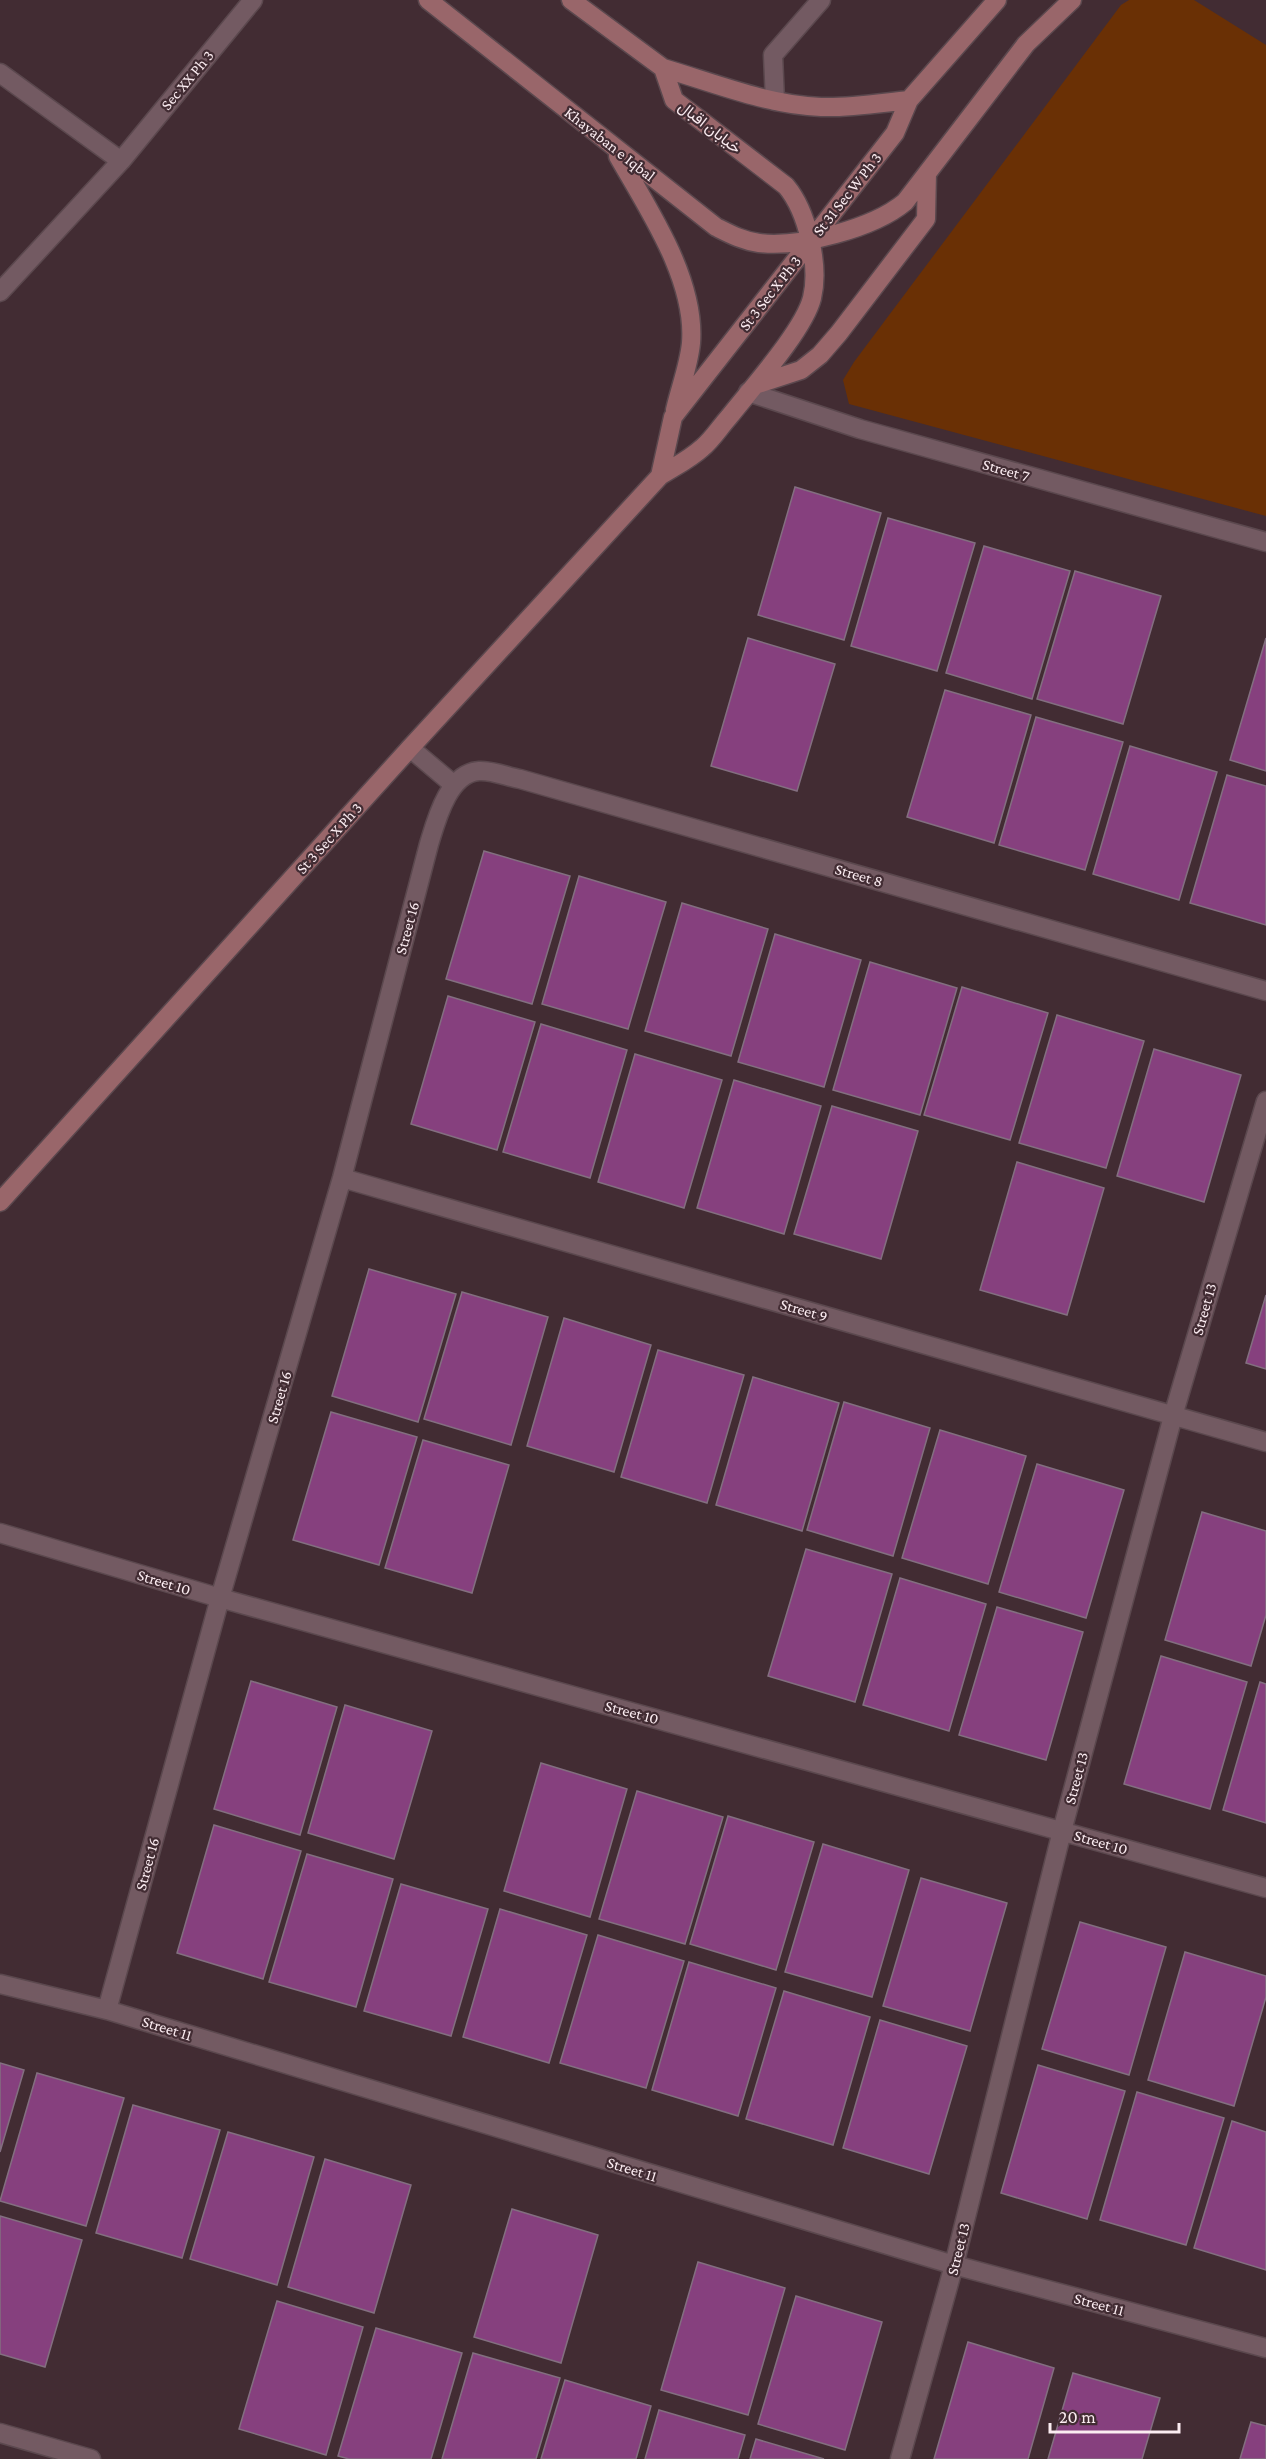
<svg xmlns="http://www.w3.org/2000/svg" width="1266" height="2459" viewBox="0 0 1266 2459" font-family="'Crimson Pro',Vazirmatn,serif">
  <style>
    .green { fill: #6a3005 }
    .building { fill: #86407e; stroke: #836f80; stroke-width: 1.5 }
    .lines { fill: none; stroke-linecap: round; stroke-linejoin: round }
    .lane-casing { stroke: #5b484e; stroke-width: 21 }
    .street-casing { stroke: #5b484e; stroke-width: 21 }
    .secondary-casing { stroke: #5b484e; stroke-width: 21 }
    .lane { stroke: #735a62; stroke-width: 18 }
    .street { stroke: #735a62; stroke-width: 18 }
    .secondary { stroke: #99666a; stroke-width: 18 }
    .labels { text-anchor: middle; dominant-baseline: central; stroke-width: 4.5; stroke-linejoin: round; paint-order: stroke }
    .street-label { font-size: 16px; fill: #fbecf1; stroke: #422c33 }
  </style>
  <rect width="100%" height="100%" fill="#422c33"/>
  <path class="green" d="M1129 0H1194L1266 45V516L849 404 843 380 854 362 1121 5Z"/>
  <path class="building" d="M795 487 881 513 844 640 758 615Z
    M888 518 975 543 937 671 851 646Z
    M984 546 1070 571 1032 699 946 673Z
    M1075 571 1161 596 1123 724 1037 699Z
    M748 638 835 664 797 791 711 766Z
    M1266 638V771L1230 760Z
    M945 690 1031 715 994 843 907 817Z
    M1036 717 1123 742 1085 870 999 845Z
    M1130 746 1217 772 1179 900 1093 874Z
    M1227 775 1266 786V925L1190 903Z
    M484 851 570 876 532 1004 446 979Z
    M579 876 666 902 628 1029 542 1004Z
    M682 903 768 929 731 1056 645 1031Z
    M775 934 861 960 824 1087 738 1062Z
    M870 962 957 988 920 1115 833 1090Z
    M962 987 1048 1013 1010 1140 924 1115Z
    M448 996 535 1022 497 1150 411 1124Z
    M1057 1015 1144 1041 1106 1168 1019 1143Z
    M541 1024 627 1050 590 1178 503 1152Z
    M1154 1049 1241 1075 1204 1202 1117 1176Z
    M635 1054 722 1080 684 1208 598 1182Z
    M734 1080 821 1106 784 1234 697 1208Z
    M832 1106 918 1131 881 1259 794 1234Z
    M1017 1162 1104 1188 1067 1315 980 1290Z
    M369 1269 456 1294 418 1422 332 1396Z
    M462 1292 548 1317 511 1445 424 1419Z
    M1266 1295V1369L1246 1363Z
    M564 1318 651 1345 614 1472 527 1446Z
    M658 1350 744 1375 707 1503 621 1477Z
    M753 1377 839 1403 802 1531 716 1505Z
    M844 1402 930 1428 893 1556 807 1530Z
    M331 1412 417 1437 379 1565 293 1540Z
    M940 1430 1026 1456 988 1584 902 1558Z
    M423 1440 509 1465 472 1593 385 1568Z
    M1037 1464 1124 1490 1086 1618 999 1592Z
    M1202 1512 1266 1531V1615L1251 1666 1165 1640Z
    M806 1549 892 1574 855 1702 768 1676Z
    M900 1578 986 1604 949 1731 863 1705Z
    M997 1607 1083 1632 1046 1760 959 1735Z
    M1161 1656 1247 1682 1210 1809 1124 1784Z
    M251 1681 337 1707 300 1835 214 1809Z
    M1260 1682 1266 1684V1823L1223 1810Z
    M345 1705 432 1731 394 1859 308 1833Z
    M541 1763 627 1789 590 1917 504 1891Z
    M637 1791 723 1817 685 1944 599 1919Z
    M728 1816 814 1842 776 1970 690 1944Z
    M214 1825 301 1851 263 1979 177 1953Z
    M823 1844 909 1870 872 1997 785 1972Z
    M307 1854 393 1879 356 2007 269 1982Z
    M921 1878 1007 1903 970 2031 883 2006Z
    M401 1884 488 1909 451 2036 364 2011Z
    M500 1909 587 1935 549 2063 463 2037Z
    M1080 1922 1166 1947 1129 2075 1042 2049Z
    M598 1935 684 1961 646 2088 560 2063Z
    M1185 1952 1266 1976V1997L1234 2106 1148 2080Z
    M689 1962 776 1988 738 2116 652 2090Z
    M784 1991 870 2017 833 2145 746 2119Z
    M880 2020 967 2046 929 2174 843 2148Z
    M0 2063 24 2070 0 2152Z
    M1038 2065 1125 2091 1087 2219 1001 2193Z
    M37 2073 124 2098 86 2226 0 2201Z
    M1137 2092 1224 2118 1186 2245 1100 2220Z
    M133 2105 220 2130 182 2258 96 2233Z
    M1232 2121 1266 2132V2270L1194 2248Z
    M228 2132 314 2157 277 2285 190 2259Z
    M325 2159 411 2185 374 2313 288 2287Z
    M512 2209 598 2235 561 2363 474 2337Z
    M0 2216 82 2240 45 2367 0 2354Z
    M698 2262 785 2288 748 2415 661 2390Z
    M796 2296 882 2322 845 2450 758 2424Z
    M277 2301 363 2327 326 2455 239 2429Z
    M376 2328 462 2353 431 2459H349L338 2456Z
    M968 2342 1054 2368 1028 2459H934Z
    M473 2353 560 2378 536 2459H442Z
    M1073 2373 1160 2398 1142 2459H1048Z
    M565 2380 651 2406 636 2459H541Z
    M659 2410 745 2435 738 2459H645Z
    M1251 2422 1266 2426V2459H1240Z
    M756 2439 824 2459H750Z"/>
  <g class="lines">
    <g class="lane-casing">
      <path id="lane" d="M775 101 773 55 821 0"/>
    </g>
    <g class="street-casing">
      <path id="street" d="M0 73 121 161
        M0 292 121 161 253 0
        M748 392 860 429 1266 542
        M410 748 454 785
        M342 1178 1266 1442
        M0 1533 220 1598 1266 1888
        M0 1984 107 2010 954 2265 1266 2348
        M107 2010 220 1598 342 1178 429 844C436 821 448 773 479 771 492 770 508 777 520 779L1266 991
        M0 2433 91 2459
        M900 2459 954 2265 1062 1831 1173 1416 1266 1101"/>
    </g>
    <g class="secondary-casing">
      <path id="secondary" d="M428 0 716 227C730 234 743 241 759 243 799 248 874 228 905 202L1026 44 1072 0
        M663 68C714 83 768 105 821 107 851 108 880 103 909 100
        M618 156C648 209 696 279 691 343 689 365 680 388 675 410
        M755 385 801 370 820 355 839 333 926 219 927 173
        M660 476 673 417 895 133 909 100 997 0
        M0 1202 410 748 660 476C674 467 690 459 702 448 712 440 720 427 729 417 751 389 804 330 812 298 820 265 807 211 786 186L674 100 663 68 571 0"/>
    </g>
    <use href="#lane" class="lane"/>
    <use href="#street" class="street"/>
    <use href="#secondary" class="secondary"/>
  </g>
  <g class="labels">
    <g class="street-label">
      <text transform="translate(187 80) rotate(-50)">Sec XX Ph 3</text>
      <text transform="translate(710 127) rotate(38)">خیابان اقبال</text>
      <text transform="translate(610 144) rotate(38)">Khayaban e Iqbal</text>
      <text transform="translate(847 194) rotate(-52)">St 31 Sec W Ph 3</text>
      <text transform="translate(770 293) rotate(-52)">St 3 Sec X Ph 3</text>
      <text transform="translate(1006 470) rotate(16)">Street 7</text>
      <text transform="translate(329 838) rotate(-48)">St 3 Sec X Ph 3</text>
      <text transform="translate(859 875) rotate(16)">Street 8</text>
      <text transform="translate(407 928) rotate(-75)">Street 16</text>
      <text transform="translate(1204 1309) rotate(-74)">Street 13</text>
      <text transform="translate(804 1310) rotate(16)">Street 9</text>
      <text transform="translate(279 1397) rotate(-74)">Street 16</text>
      <text transform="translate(164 1582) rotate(17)">Street 10</text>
      <text transform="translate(632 1712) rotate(15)">Street 10</text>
      <text transform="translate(1076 1778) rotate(-75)">Street 13</text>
      <text transform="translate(1101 1842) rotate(16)">Street 10</text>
      <text transform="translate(147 1864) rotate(-75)">Street 16</text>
      <text transform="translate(167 2028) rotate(17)">Street 11</text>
      <text transform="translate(632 2169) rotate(17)">Street 11</text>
      <text transform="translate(958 2249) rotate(-76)">Street 13</text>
      <text transform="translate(1099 2304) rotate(15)">Street 11</text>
    </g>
  </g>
  <path d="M1050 2423v9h129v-9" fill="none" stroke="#fbecf1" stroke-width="3"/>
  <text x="1059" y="2423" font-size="18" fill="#fbecf1" stroke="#422c33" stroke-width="4.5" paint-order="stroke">20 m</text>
</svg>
